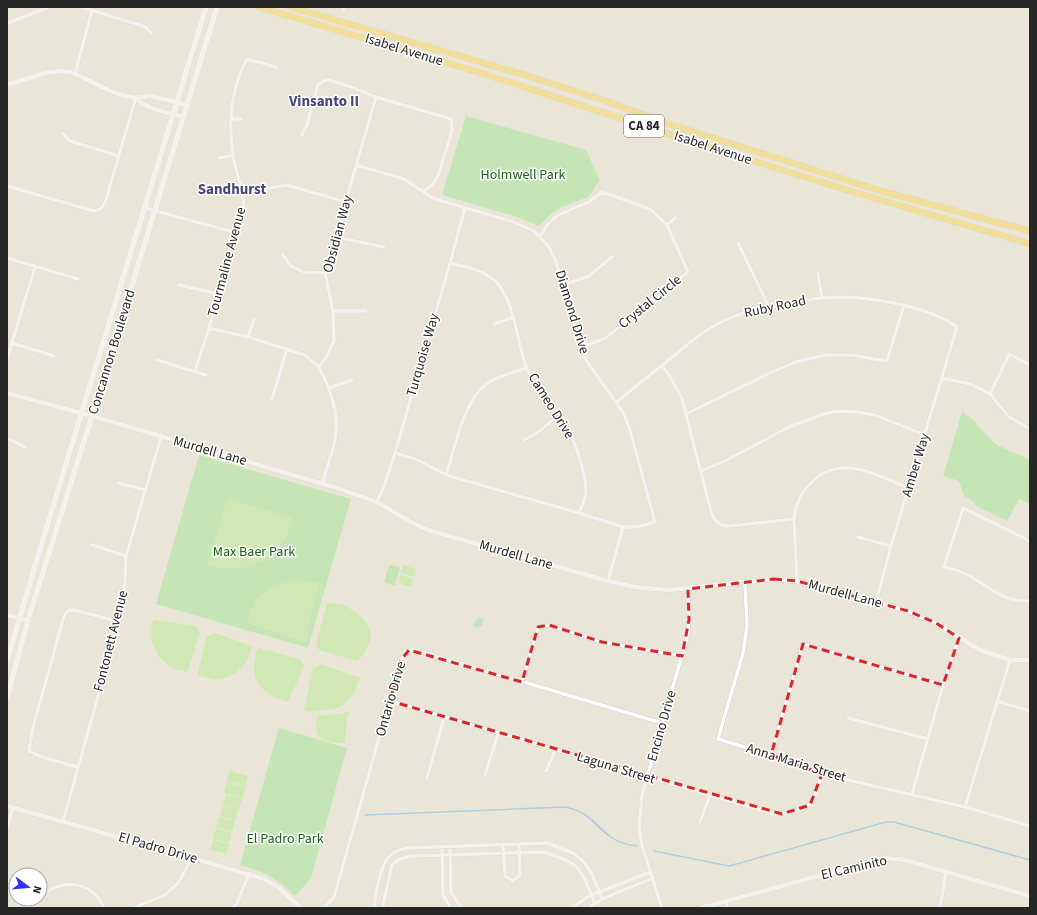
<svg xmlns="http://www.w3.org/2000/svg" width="1037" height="915" viewBox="0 0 1037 915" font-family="'Source Sans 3',sans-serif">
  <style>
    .green { fill: #9ce490 }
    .pitch { fill: #afec8b }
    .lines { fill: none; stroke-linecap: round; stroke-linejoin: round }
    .stream { stroke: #64aff2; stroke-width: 1.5 }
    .minor-casing { stroke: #cccce1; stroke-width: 4.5 }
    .tertiary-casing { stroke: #cccce1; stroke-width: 5.5 }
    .secondary-casing { stroke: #cccce1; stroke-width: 6 }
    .trunk-casing { stroke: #cbcbcb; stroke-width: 7 }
    .minor { stroke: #fff; stroke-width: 3.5 }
    .tertiary { stroke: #fff; stroke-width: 4.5 }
    .secondary { stroke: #fff; stroke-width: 5.5 }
    .trunk { stroke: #fad74f; stroke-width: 6 }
    .marked { fill: none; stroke: #d62828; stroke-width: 3; stroke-dasharray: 8 5; stroke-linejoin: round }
    .labels { text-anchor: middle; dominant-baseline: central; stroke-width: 3; stroke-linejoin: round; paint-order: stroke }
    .shield { fill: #fff; stroke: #676767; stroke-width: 1 }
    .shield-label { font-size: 13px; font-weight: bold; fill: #262626 }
    .street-label { font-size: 14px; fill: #262626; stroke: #fff }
    .park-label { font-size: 14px; fill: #176416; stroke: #fff }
    .neighbourhood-label { font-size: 15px; font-weight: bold; fill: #474678; stroke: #fff }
  </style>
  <rect width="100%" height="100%" fill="#eae6d7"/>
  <path class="green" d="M466 116 586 150 600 181C594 185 594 192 588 197L562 207 552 213 539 226 517 217 442 195Z
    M962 412 972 419 995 444 1030 460V504L1019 499 1007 521 976 506 969 498 964 496 959 481 943 476Z
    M199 455 351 499 308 648 156 604Z
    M391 565 399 567 400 569 395 585 394 586 384 582 389 566Z
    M478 617 482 619 483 621 482 626 476 628 473 625Z
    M279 728 347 748 311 878 295 896C278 879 263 871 240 865Z"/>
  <path class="pitch" d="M230 499 293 518C285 559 245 577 207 565L227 500Z
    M403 565 416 569 414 577 401 573Z
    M400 575 413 579 411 587 398 583Z
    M295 580 319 583 308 628 307 640 303 642 246 622 257 598 273 586Z
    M327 603C333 603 338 604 343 605 346 606 349 608 352 610 374 623 377 644 357 661L319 650 316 644Z
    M154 620 196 626 200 633 187 672 173 669 160 658 152 643 151 628Z
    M215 633 252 646 247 662 237 672 226 678 215 680 197 675 207 637Z
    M258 648 300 659 304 666 288 702C259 693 247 679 258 648Z
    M321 664 360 678C357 687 353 696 346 703 337 710 315 713 304 711L313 669Z
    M347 711 350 714 347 717 345 743C336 743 320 743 317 732 315 727 317 721 317 716L345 713Z
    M230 771 248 776 245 786 227 781Z
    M227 782 245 787 242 798 224 793Z
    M226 794 242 799 235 820 220 816 223 806 237 809 223 805Z
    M219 817 235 821 232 832 216 827Z
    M216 828 232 833 229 843 213 839Z
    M213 840 229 844 226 854 210 850Z"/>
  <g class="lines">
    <path class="stream" d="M365 815 565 807C592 813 591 823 611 837 619 843 628 845 637 846
      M654 851 729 866 886 822H894L1030 860"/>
    <g class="minor-casing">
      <path id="minor" d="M81 7 146 27 151 33
        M343 11 344 7
        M7 23 50 7
        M75 74 92 10
        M231 119H241
        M62 133 70 141 119 156
        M302 135 307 125 318 85 324 81 329 80 351 87 376 97 451 119 452 131 438 176 432 185 423 192
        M219 158 234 155
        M356 165 404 179 431 197 442 201 514 222 534 231 549 247 555 259 584 357 624 414 630 430 655 522 637 527H623L579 513 446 475 418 460 395 453
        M7 186 94 211 100 209 105 203 134 104 135 98
        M243 192 287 185 346 202
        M145 208 237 233
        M667 225 675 218
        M540 236 548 224 558 215 589 202 602 192 650 209 667 225 688 272 604 339 581 347
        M336 237 384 247
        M738 243 769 307
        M282 254 291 266 303 272 325 273
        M7 258 78 279
        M450 263C466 267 485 270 497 283 515 302 517 344 527 369 534 387 545 403 557 418 561 423 567 428 570 434 577 447 587 479 586 493 585 500 582 506 579 513
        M818 274 822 298
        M179 285 219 294
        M563 285 589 276 613 256
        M333 311H366
        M494 324 514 317
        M209 328 248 337 305 355 319 367
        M248 337 254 319
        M12 343 54 356
        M7 359 35 267
        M157 360 206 375
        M662 365 671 378 682 399 712 515C717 523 720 526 729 526L794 519
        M195 371 209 328 244 206C243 188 236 173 233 155 228 123 231 87 247 59L276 67
        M942 378 970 384 983 390 990 394 1009 417 1030 429
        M329 388 352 380
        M990 394 1009 354 1030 365
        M272 399 287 349
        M617 402C632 389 648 376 664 364 684 347 704 329 728 319 748 310 769 307 790 304 801 302 812 298 823 298 861 295 925 304 957 327L891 546 876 602
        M686 414 770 373 796 362 825 355H851L887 361 904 305
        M7 438 25 447
        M524 440 537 433 556 417
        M701 471 727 460 789 427 821 415 836 411 857 412 875 415 925 435
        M446 475C455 448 463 402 486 384 495 377 515 372 526 368
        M118 483 146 490
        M322 484C326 469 335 447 336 432 338 409 329 387 319 367L327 356 334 341 333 311 325 273 376 97
        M377 502 385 484 395 453 450 263 465 208
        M858 537 891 546
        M1030 543 1026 539 963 508 944 567C952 569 961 571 968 575 992 588 1000 601 1030 601
        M92 545 126 556
        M608 581 623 527
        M797 581C796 566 796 552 795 538 795 532 794 525 794 520 797 487 824 462 857 469 875 472 892 482 909 488
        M745 583 747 626 743 653 718 739 771 755 822 774 965 807 1030 826
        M522 682 538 627 549 625 602 642 682 656
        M390 701 774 814C788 814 803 812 813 802L822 774
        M997 701 1030 711
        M848 718 928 739
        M771 755 803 644 943 685
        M77 767 42 757 29 751 32 731 64 616 69 610H75L119 622
        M546 771 555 750
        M485 775 498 734
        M427 778 444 718
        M912 794 943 685 959 638
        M965 807 1010 660
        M63 821 119 622 124 602 126 556 161 437
        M700 822 710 795
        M7 828 13 807
        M503 845 505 876 513 881 520 875 519 845
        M442 847 443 895 451 908
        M450 847 451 892 461 908
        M40 897C61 878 92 880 104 908
        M726 902 728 908
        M27 908 37 899
        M133 908 165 895 179 882 192 857
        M233 908 237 903 249 874
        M324 908 334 897 401 660 405 652 414 650 422 652 662 723
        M375 908 374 905C377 891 380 861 393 853 397 850 404 849 408 848L547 843 573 853 584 862 592 874 602 899
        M384 908 383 905 392 865 398 860 410 856 545 852 568 861 577 867 585 879 595 904
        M571 908 591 895 651 872
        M588 908 602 899 653 878
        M662 908 642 845 639 828 642 795 688 634 689 620 688 589
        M940 908 946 872"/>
    </g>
    <g class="tertiary-casing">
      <path id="tertiary" d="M7 85 45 73 61 71 70 72 84 78 108 90 121 95 135 98 151 96 187 105
        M135 98C148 110 167 112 183 117
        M7 393 92 416 337 488 377 502 409 521 428 530 608 581 635 587 669 590 774 579 797 581 908 611 936 623 980 650 1010 660H1030
        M7 615 28 620
        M7 806 182 855 264 879 278 887 301 908
        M701 908 884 858 905 860 1030 896"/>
    </g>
    <g class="secondary-casing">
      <path id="secondary" d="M7 661 43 539 206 7
        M7 698 28 620 92 416 217 7"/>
    </g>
    <g class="trunk-casing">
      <path id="trunk" d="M259 7 478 72 721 151 847 190 1030 244
        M290 7 525 75 603 100 672 125 881 191 1030 231"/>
    </g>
    <use href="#minor" class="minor"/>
    <use href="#tertiary" class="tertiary"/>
    <use href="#secondary" class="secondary"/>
    <use href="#trunk" class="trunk"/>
  </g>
  <path d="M0 0H1037V915H0ZM774 579 797 581 908 611 936 623 959 638 943 685 803 644 771 755 822 774 810 805 782 814 390 701 401 660 409 650 522 682 538 627 549 625 602 642 682 656 689 620 688 589Z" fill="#eae6d7" fill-opacity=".55" fill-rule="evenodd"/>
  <path class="marked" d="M774 579 797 581 908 611 936 623 959 638 943 685 803 644 771 755 822 774 810 805 782 814 390 701 401 660 409 650 522 682 538 627 549 625 602 642 682 656 689 620 688 589Z"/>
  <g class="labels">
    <rect class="shield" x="624" y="115" width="40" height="22" rx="3"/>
    <g class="shield-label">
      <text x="644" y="126">CA 84</text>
    </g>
    <g class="street-label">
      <text transform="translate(404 50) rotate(17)">Isabel Avenue</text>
      <text transform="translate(713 148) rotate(18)">Isabel Avenue</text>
      <text transform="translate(338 234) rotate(-75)">Obsidian Way</text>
      <text transform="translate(227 262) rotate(-75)">Tourmaline Avenue</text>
      <text transform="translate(650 302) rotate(-39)">Crystal Circle</text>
      <text transform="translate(775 307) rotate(-12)">Ruby Road</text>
      <text transform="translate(572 312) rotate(73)">Diamond Drive</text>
      <text transform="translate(112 352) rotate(-73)">Concannon Boulevard</text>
      <text transform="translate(423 355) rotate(-74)">Turquoise Way</text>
      <text transform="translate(551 406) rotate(58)">Cameo Drive</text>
      <text transform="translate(210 451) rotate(16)">Murdell Lane</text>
      <text transform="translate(916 465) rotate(-73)">Amber Way</text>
      <text transform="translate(516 555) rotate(16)">Murdell Lane</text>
      <text transform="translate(845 594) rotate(15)">Murdell Lane</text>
      <text transform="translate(111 641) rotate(-76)">Fontonett Avenue</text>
      <text transform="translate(391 699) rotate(-74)">Ontario Drive</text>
      <text transform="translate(662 726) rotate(-74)">Encino Drive</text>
      <text transform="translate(796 763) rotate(17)">Anna Maria Street</text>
      <text transform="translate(616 768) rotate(17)">Laguna Street</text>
      <text transform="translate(158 848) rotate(16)">El Padro Drive</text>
      <text transform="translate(854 868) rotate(-13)">El Caminito</text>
    </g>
    <g class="park-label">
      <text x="523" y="175">Holmwell Park</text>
      <text x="254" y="552">Max Baer Park</text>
      <text x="285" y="839">El Padro Park</text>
    </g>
    <g class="neighbourhood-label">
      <text x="324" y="101">Vinsanto II</text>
      <text x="232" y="189">Sandhurst</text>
    </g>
  </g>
  <rect width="1037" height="915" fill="none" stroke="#262626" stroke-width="16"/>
  <g transform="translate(28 887) rotate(106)"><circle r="19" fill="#ffffff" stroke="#a8a8a8"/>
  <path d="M0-3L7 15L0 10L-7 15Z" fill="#332fff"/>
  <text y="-6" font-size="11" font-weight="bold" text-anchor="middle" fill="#262626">N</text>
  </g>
</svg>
